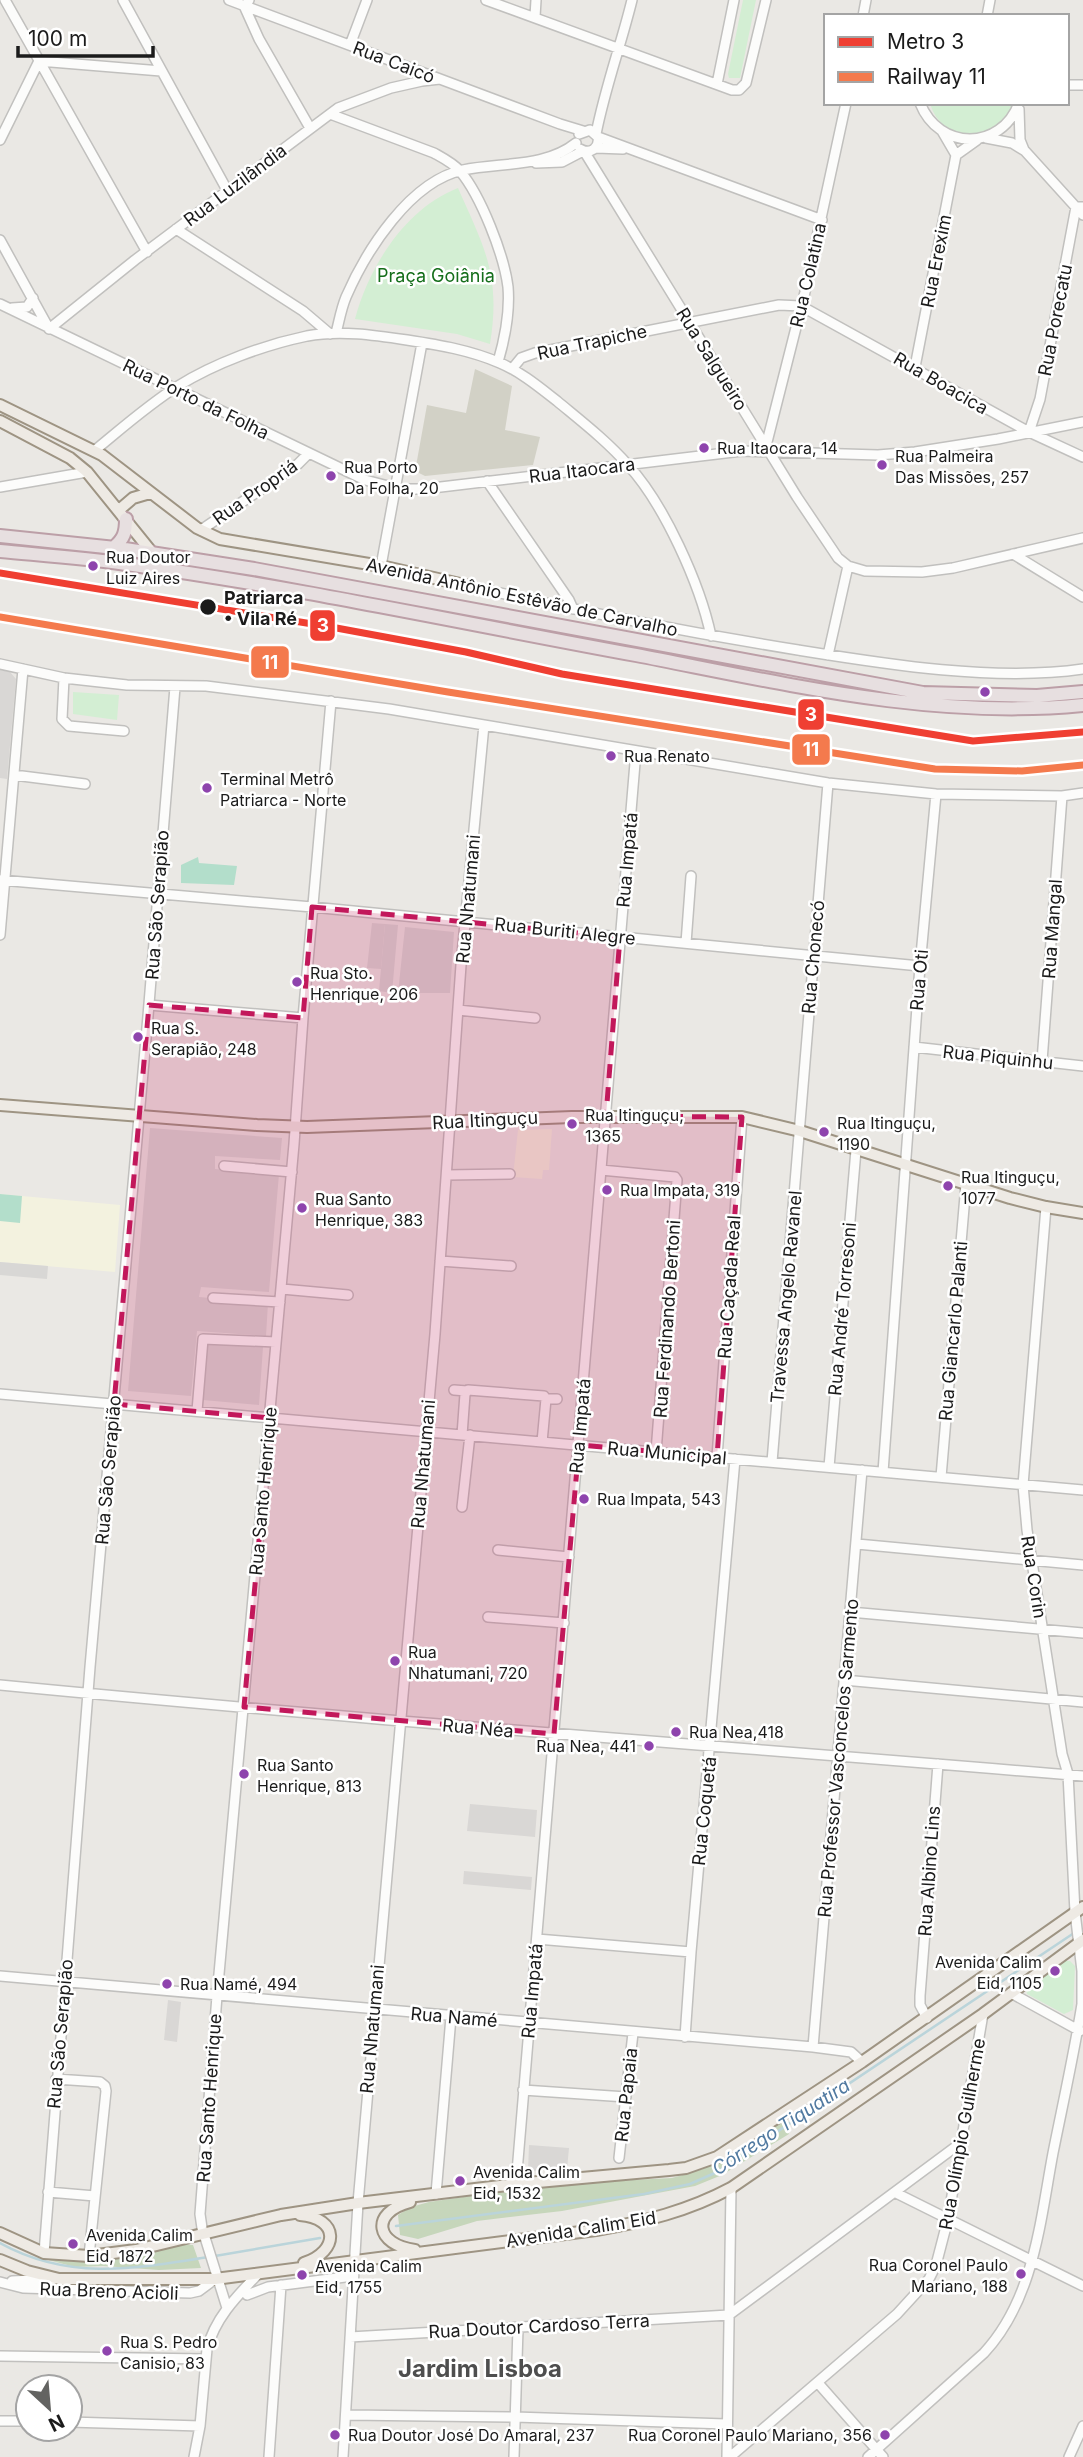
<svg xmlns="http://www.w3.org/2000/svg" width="1083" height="2457" viewBox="0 0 1083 2457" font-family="Inter,sans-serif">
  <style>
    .residential { fill: #d9d7d5 }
    .education { fill: #f3f2df }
    .religious { fill: #d8d7d5 }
    .construction { fill: #d2d1c6 }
    .forest { fill: #c6d6bb }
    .park { fill: #d3eed3 }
    .pitch { fill: #b3decb }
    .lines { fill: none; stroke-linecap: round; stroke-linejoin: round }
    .stream { stroke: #bad4da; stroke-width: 2.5 }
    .minor-casing { stroke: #c1c0be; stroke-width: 12 }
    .major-casing { stroke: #9e9483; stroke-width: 14 }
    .highway-casing { stroke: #bc9fa7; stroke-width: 16 }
    .minor { stroke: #fcfcfb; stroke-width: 9 }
    .major { stroke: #eeeae4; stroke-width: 10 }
    .highway { stroke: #e7dfe0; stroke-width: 12 }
    .rail-1-casing { stroke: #fff; stroke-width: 12 }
    .rail-1 { stroke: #f47a4d; stroke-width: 7 }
    .metro-1-casing { stroke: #fff; stroke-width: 12 }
    .metro-1 { stroke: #ef3f32; stroke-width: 7 }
    .marked { fill: #c2185b; fill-opacity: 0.2; stroke: #c2185b; stroke-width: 5; stroke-dasharray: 14 9; stroke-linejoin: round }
    .bus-dot { fill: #8e44ad; stroke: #fff; stroke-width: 2.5 }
    .stop-dot { fill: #1b1b1b; stroke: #fff; stroke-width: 2.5 }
    .labels { text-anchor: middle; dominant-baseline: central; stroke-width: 5; stroke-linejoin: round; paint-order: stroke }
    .bus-label { font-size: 16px; fill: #1b1b1b; stroke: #fff; text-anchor: start }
    .street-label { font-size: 18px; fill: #1b1b1b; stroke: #fff }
    .park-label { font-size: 18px; fill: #156e1b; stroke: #fff }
    .stop-label { font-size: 18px; font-weight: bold; fill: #1b1b1b; stroke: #fff; text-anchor: start }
    .water-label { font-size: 19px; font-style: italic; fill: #517aa1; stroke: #fff }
    .district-label { font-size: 24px; font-weight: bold; fill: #4e4e4e; stroke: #fff }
    .line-badge { stroke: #fff; stroke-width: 2.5 }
    .badge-label { font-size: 19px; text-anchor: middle; font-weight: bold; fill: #fff }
  </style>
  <rect width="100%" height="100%" fill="#eae8e4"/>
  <path class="residential" d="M0 670 10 672 16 679 7 779 0 778Z
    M372 923 385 924 381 969 367 968Z
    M150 1128 282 1138 280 1160 215 1156V1169L279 1174 269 1292 201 1287 199 1297 268 1303 266 1336 197 1331 191 1396 128 1391Z
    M207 1343 263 1347 259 1405 203 1400Z
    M470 1804 537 1810 535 1837 467 1831Z
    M464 1871 532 1877 531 1890 463 1884Z
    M168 2000 181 2002 177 2042 164 2040Z
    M529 2145 569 2148 567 2169 528 2171Z"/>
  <path class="education" d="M552 1129 549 1170H543L542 1179 513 1177 518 1130Z
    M0 1194 120 1205 115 1272 0 1262Z"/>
  <path class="religious" d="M385 924 398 925 392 993 379 991Z
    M405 927 454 932 450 993H398Z
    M0 1262 48 1266 47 1279 0 1275Z"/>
  <path class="construction" d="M475 369 512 386 505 430 540 437 533 465 425 476 419 473 416 466 427 405 466 413Z"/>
  <path class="forest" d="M780 2121 789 2134 722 2175 695 2186 562 2211 477 2221 418 2239 400 2235 398 2215 411 2207 429 2202 552 2184 672 2178 703 2169 733 2153Z
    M177 2244 193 2245 201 2268 159 2270 103 2266 75 2267 37 2257 102 2258Z"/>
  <path class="park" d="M743 0H756L740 78H729L728 74Z
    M930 103H1012C1001 146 941 145 930 103Z
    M458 188C485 249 501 276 490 344L457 334 355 319C369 266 406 208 458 188Z
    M73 692 119 695 117 720 73 714Z
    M1065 1961H1070L1075 1966 1073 2010 1064 2014 1027 1994 1026 1989 1029 1984Z"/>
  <path class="pitch" d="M198 857 199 863 237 866 234 885 181 883V865Z
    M0 1194 22 1196 20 1223 0 1221Z"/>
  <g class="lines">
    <path class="stream" d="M396 2226 644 2194 690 2184 717 2172 1074 1933
      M0 2243C69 2281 134 2269 208 2257
      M215 2256 320 2238"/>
    <g class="minor-casing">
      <path id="minor" d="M5 0 147 252
        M123 0 227 190
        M229 0 560 124 583 131
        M249 0 245 8 259 39 310 128
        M486 0 732 90H739L746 83 766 0
        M863 16 866 0
        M987 16 990 0
        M535 17 536 0
        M350 45 367 0
        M717 84 734 0
        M1067 85H1083
        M920 103C939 151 1001 151 1019 103
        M1019 109 1020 140 1024 150
        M330 114 434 153C443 158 453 163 460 171 481 196 504 255 508 287 510 311 505 338 498 362
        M579 134 590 130 598 137 822 220
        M596 134C605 88 621 45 632 0
        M986 138 1012 143 1025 151 1083 215
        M0 140 39 61 161 71
        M596 148 623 149
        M580 149C590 155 600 148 598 137
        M584 151 797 497 838 558 848 566 865 571 922 572 953 568 1083 538
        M956 155 977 140
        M536 163 562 162 583 151
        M176 229 303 311 330 334
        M0 240 48 327
        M0 304 365 480 400 489H424L742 451 878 455 915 452 998 439 1083 422
        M12 308 27 307 33 298
        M49 329 135 260 338 108 391 88 422 81 440 79
        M336 333C339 322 341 309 346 297 366 251 410 181 463 170 500 162 545 168 576 143
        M915 367 956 155 942 131
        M512 369 521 358 535 353 779 305 801 306 1029 432 1083 457
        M1029 432 1040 399 1076 207H1083
        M766 446 805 292 846 103
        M94 451C121 429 149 404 178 386 215 363 264 345 307 336 340 330 374 335 407 340 439 345 470 350 500 363 521 372 539 387 557 401 581 421 607 441 628 465 664 504 700 584 711 636
        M487 481 569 600 573 609
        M0 487 87 472
        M201 530 298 464 309 453
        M1013 554 1083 597
        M381 566 422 343
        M469 586C578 611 687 632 798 650 885 664 995 682 1083 669
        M828 655 848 566
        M0 664 64 678 127 685 206 686 389 709 828 783 936 794 1062 796 1083 793
        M64 678 62 719 69 726 124 731
        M14 775 85 784
        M0 880 312 907 920 966
        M0 935 23 669
        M686 943 691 876
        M149 1005 303 1018
        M458 1010 535 1018
        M914 1047 1083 1066
        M1042 1061 1062 796
        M224 1166 292 1172
        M601 1170 675 1177 677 1180 656 1452
        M447 1175 510 1174
        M440 1261 511 1266
        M282 1289 348 1295
        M213 1298 280 1302
        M454 1390 467 1391
        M0 1394 1083 1490
        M546 1399H557
        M197 1411 203 1339 276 1342
        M462 1435 465 1394 468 1390 544 1396 546 1399 542 1442
        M717 1457 742 1117
        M772 1462 828 783
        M829 1467 856 1150
        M883 1472 920 966 936 794
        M941 1477 966 1184
        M462 1507 470 1435
        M857 1544 1083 1565
        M498 1550 569 1557
        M850 1612 1083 1633
        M488 1617 564 1623
        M844 1680 1083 1702
        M0 1685C361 1720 722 1746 1083 1776
        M537 1939 691 1952
        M0 1976 813 2047 851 2052 862 2062
        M1011 1993 1080 2031
        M927 2018 920 2005V1996L938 1764
        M685 2037 691 1952 735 1459
        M813 2047 862 1470
        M56 2079 100 2082 105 2086 106 2091 89 2256
        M523 2090 626 2097
        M619 2158 633 2033
        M516 2184 636 751
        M48 2192 95 2196
        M896 2193 1083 2286
        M436 2194 451 2017
        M44 2253 90 1667 148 1016 175 687
        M12 2281 54 2279
        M0 2282 23 2288 190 2293 199 2291 215 2279
        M247 2295 268 2287 353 2276
        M227 2308 202 2228 200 2214 217 1996 294 1144 303 1018 331 701
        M350 2337 729 2315 962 2142
        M0 2356 206 2359
        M818 2383 883 2457
        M347 2415 515 2417 726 2424
        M0 2421H28
        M70 2422 200 2426
        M194 2457 200 2426 207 2349C215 2318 237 2296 258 2274
        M269 2457 281 2285
        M343 2457 358 2203 435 1334 461 965 484 725
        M514 2457 518 2328
        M727 2457 731 2188
        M730 2457 897 2314 929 2279 936 2265 948 2219 983 2014
        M868 2457 984 2353C1034 2299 1040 2222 1053 2153 1063 2103 1074 2054 1082 2004V1971L1075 1912 1068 1774 1062 1754 1027 1530 1023 1485 1046 1207
        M1069 2457 1083 2426"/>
    </g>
    <g class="major-casing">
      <path id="major" d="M0 405 102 455 197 528 220 539 381 566 469 586
        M0 421 70 458 87 472 166 570
        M119 510 133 498 150 493
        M0 1105 257 1125 307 1127 572 1117H742L800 1131 1010 1198 1046 1207 1083 1213
        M410 2202C369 2213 376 2245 415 2250
        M300 2215C339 2218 340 2251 304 2263
        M0 2233 44 2253 89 2256 136 2250 281 2215 358 2203 516 2184 669 2170 686 2168 717 2157 862 2062 1083 1907
        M0 2260 27 2271 59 2279H215L596 2230C644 2222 688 2211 731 2188L983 2014 1083 1940"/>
    </g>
    <g class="highway-casing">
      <path id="highway" d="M0 536 125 549 254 569 923 693 1037 696 1083 692
        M114 547C124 539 126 532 126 519
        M0 551C42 555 84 558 126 564 297 587 466 624 636 655 782 683 933 720 1083 705"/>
    </g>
    <use href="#minor" class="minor"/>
    <use href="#major" class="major"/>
    <use href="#highway" class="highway"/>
    <g class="rail-1-casing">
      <path id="rail-1" d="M0 617 448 692 935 769 1022 771 1083 765"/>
    </g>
    <use href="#rail-1" class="rail-1"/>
    <g class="metro-1-casing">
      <path id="metro-1" d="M0 573 331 627 466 652 562 674 973 741 1083 732"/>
    </g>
    <use href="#metro-1" class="metro-1"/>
  </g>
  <path class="marked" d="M312 907 620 937 606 1116 742 1117 717 1457 579 1445 554 1734 244 1707 270 1418 114 1404 149 1005 303 1018Z"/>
  <g class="bus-dot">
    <circle cx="704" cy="448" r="6"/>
    <circle cx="882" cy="465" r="6"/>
    <circle cx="331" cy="476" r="6"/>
    <circle cx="93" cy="566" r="6"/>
    <circle cx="985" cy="692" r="6"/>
    <circle cx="611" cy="756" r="6"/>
    <circle cx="207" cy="788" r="6"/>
    <circle cx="297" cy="982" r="6"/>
    <circle cx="138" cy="1037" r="6"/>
    <circle cx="572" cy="1124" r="6"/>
    <circle cx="824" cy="1132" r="6"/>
    <circle cx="948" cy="1186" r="6"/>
    <circle cx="607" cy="1190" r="6"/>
    <circle cx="302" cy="1208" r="6"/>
    <circle cx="584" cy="1499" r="6"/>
    <circle cx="395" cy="1661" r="6"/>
    <circle cx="676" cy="1732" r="6"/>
    <circle cx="649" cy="1746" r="6"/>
    <circle cx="244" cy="1774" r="6"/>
    <circle cx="1055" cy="1971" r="6"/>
    <circle cx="167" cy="1984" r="6"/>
    <circle cx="460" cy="2181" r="6"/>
    <circle cx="73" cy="2244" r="6"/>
    <circle cx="1021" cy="2274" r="6"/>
    <circle cx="302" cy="2275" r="6"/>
    <circle cx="107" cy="2351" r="6"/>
    <circle cx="335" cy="2435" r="6"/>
    <circle cx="885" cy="2435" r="6"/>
  </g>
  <circle class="stop-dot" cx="208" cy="607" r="9"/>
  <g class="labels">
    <g class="bus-label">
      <text x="717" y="448">Rua Itaocara, 14</text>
      <text x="895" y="456">Rua Palmeira<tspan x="895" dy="21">Das Missões, 257</tspan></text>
      <text x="344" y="467">Rua Porto<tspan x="344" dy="21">Da Folha, 20</tspan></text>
      <text x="106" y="557">Rua Doutor<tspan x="106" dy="21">Luiz Aires</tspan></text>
      <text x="624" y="756">Rua Renato</text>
      <text x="220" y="779">Terminal Metrô<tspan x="220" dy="21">Patriarca - Norte</tspan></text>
      <text x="310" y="973">Rua Sto.<tspan x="310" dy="21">Henrique, 206</tspan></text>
      <text x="151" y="1028">Rua S.<tspan x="151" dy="21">Serapião, 248</tspan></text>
      <text x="585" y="1115">Rua Itinguçu,<tspan x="585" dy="21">1365</tspan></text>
      <text x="837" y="1123">Rua Itinguçu,<tspan x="837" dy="21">1190</tspan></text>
      <text x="961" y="1177">Rua Itinguçu,<tspan x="961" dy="21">1077</tspan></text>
      <text x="620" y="1190">Rua Impata, 319</text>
      <text x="315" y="1199">Rua Santo<tspan x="315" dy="21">Henrique, 383</tspan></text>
      <text x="597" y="1499">Rua Impata, 543</text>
      <text x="408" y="1652">Rua<tspan x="408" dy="21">Nhatumani, 720</tspan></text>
      <text x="689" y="1732">Rua Nea,418</text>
      <text x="636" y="1746" text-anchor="end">Rua Nea, 441</text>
      <text x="257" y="1765">Rua Santo<tspan x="257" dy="21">Henrique, 813</tspan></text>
      <text x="1042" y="1962" text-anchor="end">Avenida Calim<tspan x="1042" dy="21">Eid, 1105</tspan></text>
      <text x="180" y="1984">Rua Namé, 494</text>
      <text x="473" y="2172">Avenida Calim<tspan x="473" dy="21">Eid, 1532</tspan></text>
      <text x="86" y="2235">Avenida Calim<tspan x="86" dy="21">Eid, 1872</tspan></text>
      <text x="1008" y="2265" text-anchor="end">Rua Coronel Paulo<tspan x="1008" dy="21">Mariano, 188</tspan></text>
      <text x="315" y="2266">Avenida Calim<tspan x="315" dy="21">Eid, 1755</tspan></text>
      <text x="120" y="2342">Rua S. Pedro<tspan x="120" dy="21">Canisio, 83</tspan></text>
      <text x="348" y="2435">Rua Doutor José Do Amaral, 237</text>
      <text x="872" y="2435" text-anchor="end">Rua Coronel Paulo Mariano, 356</text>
    </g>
    <g class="street-label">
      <text transform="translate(394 62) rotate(21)">Rua Caicó</text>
      <text transform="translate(235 185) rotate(-37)">Rua Luzilândia</text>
      <text transform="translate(936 261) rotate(-79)">Rua Erexim</text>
      <text transform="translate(808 275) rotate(-77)">Rua Colatina</text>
      <text transform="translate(1055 320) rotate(-79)">Rua Porecatu</text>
      <text transform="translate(592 342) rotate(-12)">Rua Trapiche</text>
      <text transform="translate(712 359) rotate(58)">Rua Salgueiro</text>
      <text transform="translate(941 383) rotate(30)">Rua Boacica</text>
      <text transform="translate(196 399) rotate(26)">Rua Porto da Folha</text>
      <text transform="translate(582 470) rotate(-7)">Rua Itaocara</text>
      <text transform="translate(255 492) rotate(-35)">Rua Propriá</text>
      <text transform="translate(522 597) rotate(12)">Avenida Antônio Estêvão de Carvalho</text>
      <text transform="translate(627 860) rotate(-85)">Rua Impatá</text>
      <text transform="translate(468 899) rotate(-85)">Rua Nhatumani</text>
      <text transform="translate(157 905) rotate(-86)">Rua São Serapião</text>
      <text transform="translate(1052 929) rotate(-86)">Rua Mangal</text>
      <text transform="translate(565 931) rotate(6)">Rua Buriti Alegre</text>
      <text transform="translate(813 957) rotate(-85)">Rua Chonecó</text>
      <text transform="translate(919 980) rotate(-85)">Rua Oti</text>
      <text transform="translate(998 1057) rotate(6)">Rua Piquinhu</text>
      <text transform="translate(485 1120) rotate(-3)">Rua Itinguçu</text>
      <text transform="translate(729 1287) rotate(-86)">Rua Caçada Real</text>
      <text transform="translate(786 1297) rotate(-85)">Travessa Angelo Ravanel</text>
      <text transform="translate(842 1309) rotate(-85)">Rua André Torresoni</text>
      <text transform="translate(667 1319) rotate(-86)">Rua Ferdinando Bertoni</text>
      <text transform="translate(953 1331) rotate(-85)">Rua Giancarlo Palanti</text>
      <text transform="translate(580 1426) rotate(-85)">Rua Impatá</text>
      <text transform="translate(667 1453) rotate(5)">Rua Municipal</text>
      <text transform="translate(423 1464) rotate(-85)">Rua Nhatumani</text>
      <text transform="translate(108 1470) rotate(-85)">Rua São Serapião</text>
      <text transform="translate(263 1491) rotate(-85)">Rua Santo Henrique</text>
      <text transform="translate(1034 1577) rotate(81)">Rua Corin</text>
      <text transform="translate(478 1728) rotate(5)">Rua Néa</text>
      <text transform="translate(838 1758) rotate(-85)">Rua Professor Vasconcelos Sarmento</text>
      <text transform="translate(704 1811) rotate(-84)">Rua Coquetá</text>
      <text transform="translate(929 1871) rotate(-86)">Rua Albino Lins</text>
      <text transform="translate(532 1991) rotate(-85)">Rua Impatá</text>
      <text transform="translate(454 2017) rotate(5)">Rua Namé</text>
      <text transform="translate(372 2029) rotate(-85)">Rua Nhatumani</text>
      <text transform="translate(60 2034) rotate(-85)">Rua São Serapião</text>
      <text transform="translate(626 2095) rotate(-84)">Rua Papaia</text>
      <text transform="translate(209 2098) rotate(-86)">Rua Santo Henrique</text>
      <text transform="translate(962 2134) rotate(-80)">Rua Olímpio Guilherme</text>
      <text transform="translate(581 2229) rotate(-9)">Avenida Calim Eid</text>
      <text transform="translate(109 2291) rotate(2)">Rua Breno Acioli</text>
      <text transform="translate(539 2326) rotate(-3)">Rua Doutor Cardoso Terra</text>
    </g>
    <g class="park-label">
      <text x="436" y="275">Praça Goiânia</text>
    </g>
    <g class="stop-label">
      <text x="224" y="597">Patriarca<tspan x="224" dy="21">• Vila Ré</tspan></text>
    </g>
    <g class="water-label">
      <text transform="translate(781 2127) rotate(-33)">Córrego Tiquatira</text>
    </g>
    <g class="district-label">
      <text x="480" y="2368">Jardim Lisboa</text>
    </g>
  </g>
  <g class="line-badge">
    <rect x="309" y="609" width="27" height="33" rx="7" fill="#ef3f32"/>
    <rect x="250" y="645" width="40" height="34" rx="7" fill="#f47a4d"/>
    <rect x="797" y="698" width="28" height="33" rx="7" fill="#ef3f32"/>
    <rect x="791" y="733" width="40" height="33" rx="7" fill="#f47a4d"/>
  </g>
  <g class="badge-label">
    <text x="323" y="632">3</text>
    <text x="270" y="669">11</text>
    <text x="811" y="721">3</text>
    <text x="811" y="756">11</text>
  </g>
  <rect x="824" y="14" width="245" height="91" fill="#ffffff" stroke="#a4a4a4" stroke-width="2"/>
  <rect x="838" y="37" width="35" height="10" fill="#ef3f32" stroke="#a4a4a4" stroke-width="2"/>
  <text x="887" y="49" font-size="21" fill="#1b1b1b">Metro 3</text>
  <rect x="838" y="72" width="35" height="10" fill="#f47a4d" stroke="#a4a4a4" stroke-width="2"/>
  <text x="887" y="84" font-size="21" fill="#1b1b1b">Railway 11</text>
  <g transform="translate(49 2408) rotate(154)"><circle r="33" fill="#ffffff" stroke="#a4a4a4" stroke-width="2"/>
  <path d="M0-5L12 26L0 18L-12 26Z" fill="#636361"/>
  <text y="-10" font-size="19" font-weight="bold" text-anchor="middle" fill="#1b1b1b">N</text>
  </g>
  <path d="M18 46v10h135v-10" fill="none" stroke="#1b1b1b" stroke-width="3.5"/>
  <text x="28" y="46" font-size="21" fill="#1b1b1b" stroke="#ffffff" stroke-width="5" paint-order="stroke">100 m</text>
</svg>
